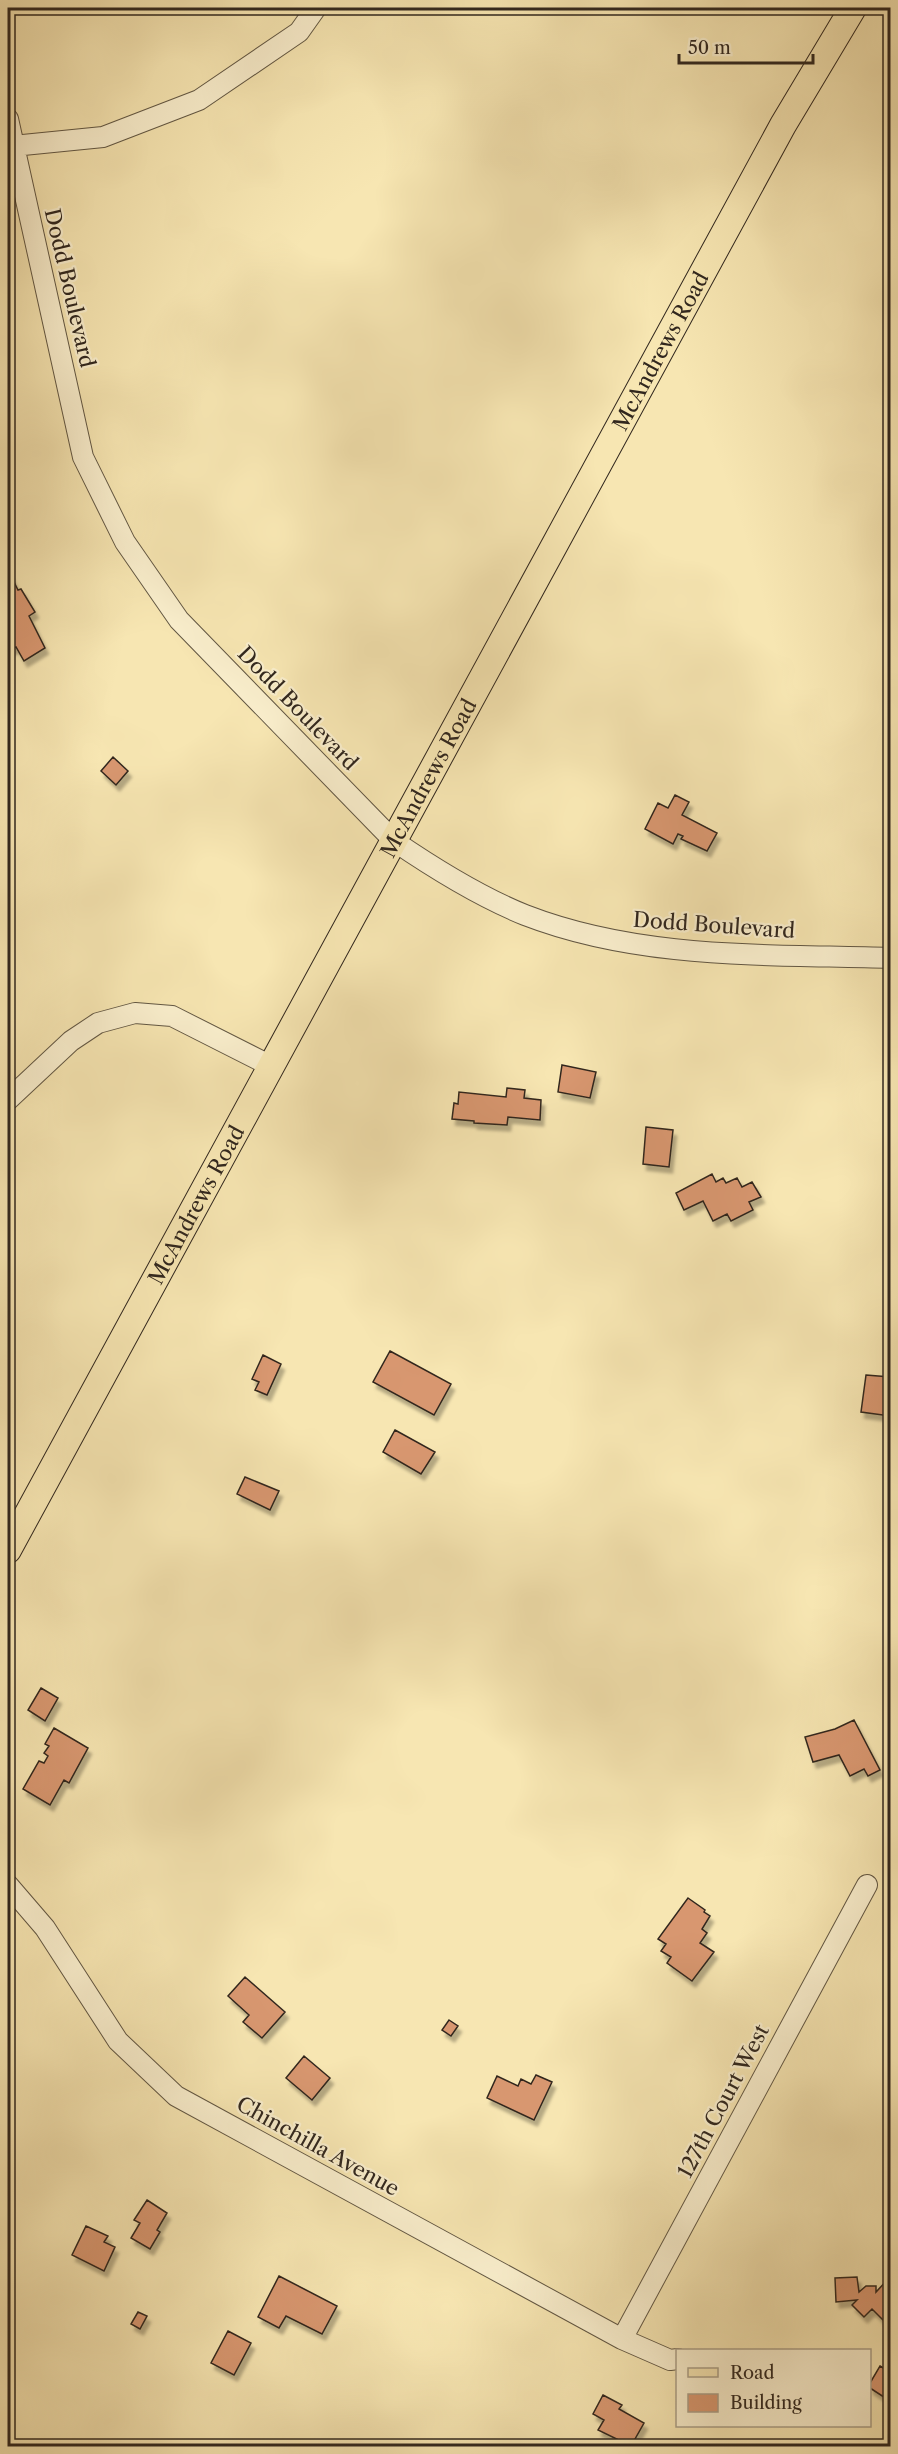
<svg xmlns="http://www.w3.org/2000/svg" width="898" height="2454" viewBox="0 0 898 2454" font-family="'Libre Caslon Text',serif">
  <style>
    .building { fill: #d8976f; stroke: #31271e; stroke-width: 1.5; filter: url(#shadow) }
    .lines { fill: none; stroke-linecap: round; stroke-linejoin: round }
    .minor-casing { stroke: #625743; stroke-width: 22 }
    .major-casing { stroke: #31271e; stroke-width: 28 }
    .minor { stroke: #faefcd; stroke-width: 20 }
    .major { stroke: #f7e6b2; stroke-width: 26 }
    .labels { text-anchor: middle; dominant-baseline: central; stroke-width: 4.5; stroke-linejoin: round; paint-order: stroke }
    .street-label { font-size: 21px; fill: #31271e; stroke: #faefcd }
  </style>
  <defs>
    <filter id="shadow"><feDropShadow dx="3.5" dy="6" stdDeviation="1.5" flood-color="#0004"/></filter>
  </defs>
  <rect width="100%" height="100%" fill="#f7e6b2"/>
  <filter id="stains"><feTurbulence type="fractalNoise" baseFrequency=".00333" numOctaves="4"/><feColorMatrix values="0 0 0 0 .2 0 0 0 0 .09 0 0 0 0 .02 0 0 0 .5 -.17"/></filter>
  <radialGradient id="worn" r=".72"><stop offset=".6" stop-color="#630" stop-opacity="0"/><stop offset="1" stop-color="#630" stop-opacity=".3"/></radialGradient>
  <path class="building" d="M10 574 18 590 21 589 35 612 29 616 45 648 24 661 16 647 8 650V575Z
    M113 757 128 771 116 785 101 771Z
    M675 795 689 802 682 815 717 833 707 851 681 839 683 836 678 834 673 844 645 829 658 803 668 808Z
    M562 1065 596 1072 590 1098 558 1092Z
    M507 1088 525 1090 524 1098 541 1100 540 1120 508 1117 507 1125 474 1123V1121L452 1119 454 1103 458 1104 459 1092 506 1097Z
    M646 1127 673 1130 669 1167 643 1164Z
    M712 1174 716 1182 723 1178 726 1183 737 1178 742 1187 752 1182 761 1197 749 1202 753 1210 731 1221 727 1214 713 1221 703 1201 684 1210 676 1193Z
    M390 1351 451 1384 434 1415 373 1382Z
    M263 1355 281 1364 267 1395 255 1390 259 1382 252 1379Z
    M866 1375 890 1377V1416L861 1412Z
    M395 1430 435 1452 421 1474 383 1452Z
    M245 1477 279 1491 270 1510 237 1494Z
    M41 1688 58 1698 45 1721 28 1710Z
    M854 1720 880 1770 868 1776 864 1769 850 1776 839 1755 813 1762 805 1737 835 1729Z
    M54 1728 88 1748 69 1783 64 1780 50 1805 23 1789 39 1761 44 1763 48 1756 44 1753 49 1746 45 1744Z
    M688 1898 705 1910 704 1912 710 1916 702 1929 707 1933 700 1943 714 1952 692 1981 667 1963 671 1957 661 1951 666 1944 658 1939Z
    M245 1977 285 2012 262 2038 243 2022 249 2015 228 1996Z
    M449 2020 458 2026 451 2036 442 2030Z
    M304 2056 330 2078 312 2100 286 2078Z
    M536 2075 552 2082 534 2120 487 2098 497 2076 518 2086 521 2079 531 2084Z
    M147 2200 167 2213 157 2230 160 2232 150 2249 131 2238 140 2223 134 2220Z
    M86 2226 108 2236 104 2242 115 2247 104 2271 72 2255Z
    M279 2276 337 2306 322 2334 286 2316 279 2328 258 2317Z
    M857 2277 859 2292 866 2286H876V2292L890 2277V2315L884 2321 872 2309 864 2317 852 2305 857 2300 836 2302 835 2278Z
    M138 2312 147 2316 140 2329 131 2324Z
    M228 2331 251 2343 234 2375 211 2363Z
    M880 2366 890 2372V2401L870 2388V2383Z
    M603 2395 622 2405 619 2409 644 2423 631 2446 598 2430 604 2420 593 2414Z"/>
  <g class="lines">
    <g class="minor-casing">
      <path id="minor" d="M8 119 83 457 125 542 179 620 394 841C435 869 478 896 525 915 641 960 768 954 890 958
        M13 146 103 137 199 100 299 32 316 8
        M8 1100 71 1041 98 1023 135 1013 172 1016 271 1066
        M8 1885 45 1928 118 2041 176 2096 622 2339 670 2360 678 2359
        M622 2339 867 1885"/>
    </g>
    <g class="major-casing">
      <g id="major">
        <path id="s1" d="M8 1550 783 125 853 8"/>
      </g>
    </g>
    <use href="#minor" class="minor"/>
    <use href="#major" class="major"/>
  </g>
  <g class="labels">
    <g class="street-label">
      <text transform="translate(70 288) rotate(77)">Dodd Boulevard</text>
      <text stroke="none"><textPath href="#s1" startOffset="1365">McAndrews Road</textPath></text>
      <text transform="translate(298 708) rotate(46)">Dodd Boulevard</text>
      <text stroke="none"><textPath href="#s1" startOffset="879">McAndrews Road</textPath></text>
      <text transform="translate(714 925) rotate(4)">Dodd Boulevard</text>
      <text stroke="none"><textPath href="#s1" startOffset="393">McAndrews Road</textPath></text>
      <text transform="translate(723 2101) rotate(-62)">127th Court West</text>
      <text transform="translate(318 2146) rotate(29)">Chinchilla Avenue</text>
    </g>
  </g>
  <rect width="898" height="2454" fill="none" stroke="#f7e6b2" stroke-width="30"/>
  <rect x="9" y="9" width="880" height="2436" fill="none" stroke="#31271e" stroke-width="3"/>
  <rect x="15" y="15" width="868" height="2424" fill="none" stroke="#31271e" stroke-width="1.5"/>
  <rect x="676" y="2349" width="195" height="78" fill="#faefcd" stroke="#aa9f87" stroke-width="1.5"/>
  <rect x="688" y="2368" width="30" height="9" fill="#f7e6b2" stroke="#aa9f87" stroke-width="1.5"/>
  <text x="730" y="2379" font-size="18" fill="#31271e">Road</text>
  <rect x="688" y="2394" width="30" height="18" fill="#d8976f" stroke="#aa9f87" stroke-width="1.5"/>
  <text x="730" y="2409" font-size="18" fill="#31271e">Building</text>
  <path d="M679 54v9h134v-9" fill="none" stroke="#31271e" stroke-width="3"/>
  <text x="688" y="54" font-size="18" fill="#31271e" stroke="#faefcd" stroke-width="4.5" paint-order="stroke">50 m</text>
  <rect width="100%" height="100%" filter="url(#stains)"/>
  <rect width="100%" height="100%" fill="url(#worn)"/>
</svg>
